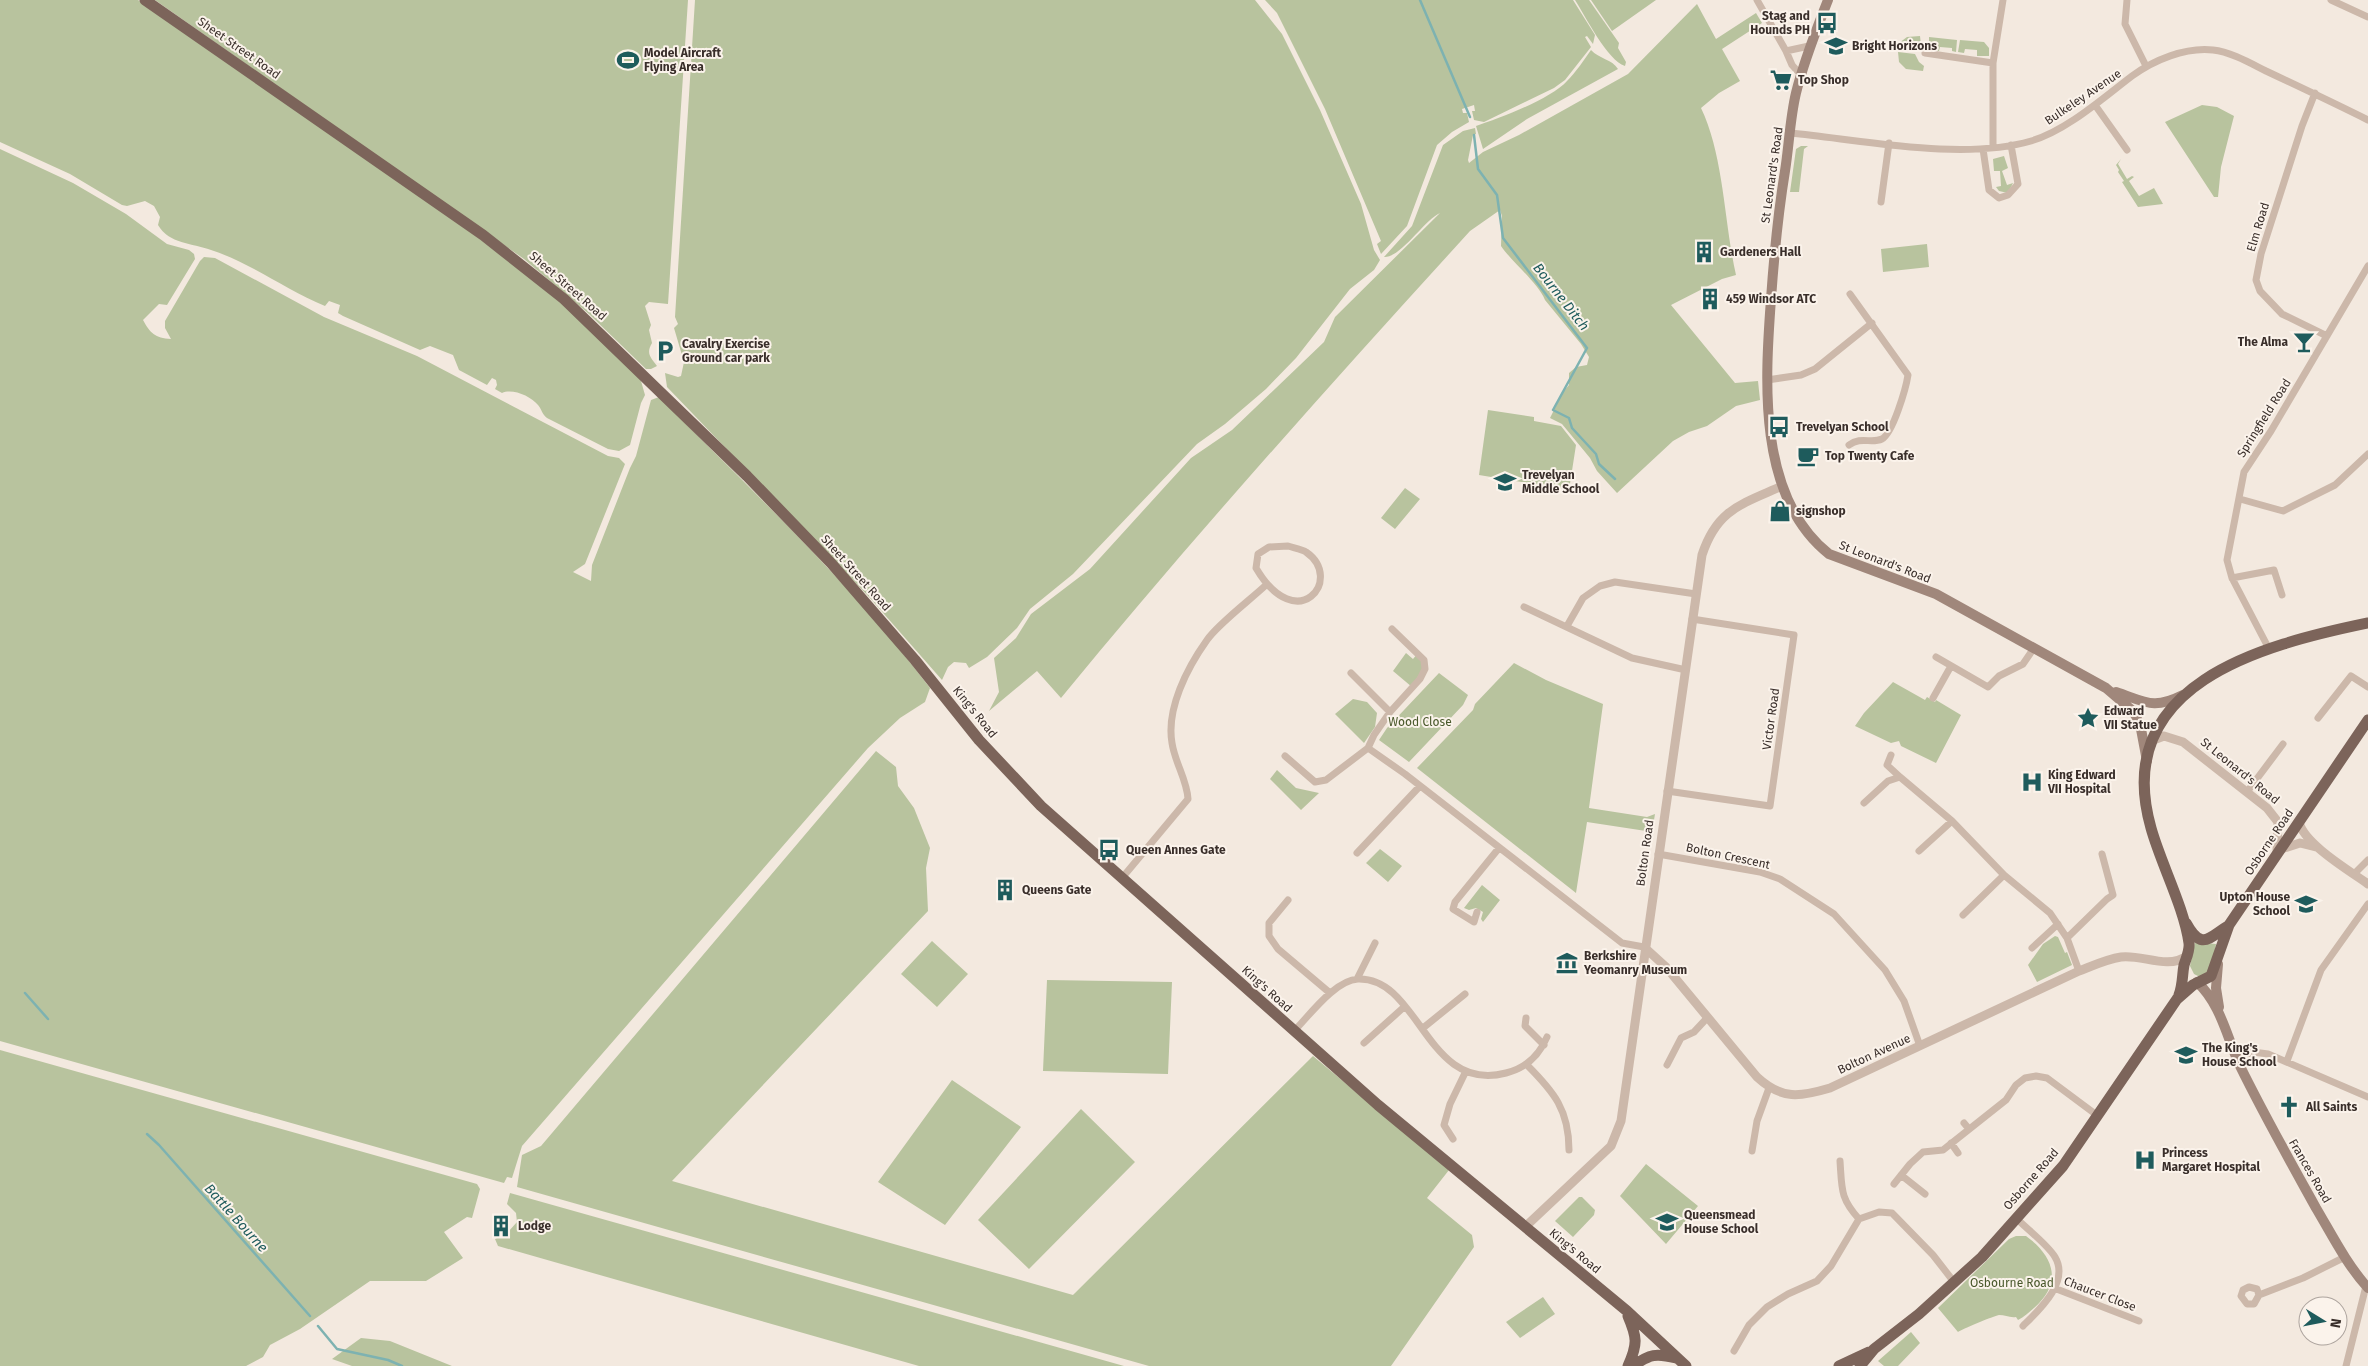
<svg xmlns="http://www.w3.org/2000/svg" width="2368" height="1366" viewBox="0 0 2368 1366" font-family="'Fira Sans',sans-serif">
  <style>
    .green { fill: #b8c39e }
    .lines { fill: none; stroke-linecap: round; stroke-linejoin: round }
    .stream { stroke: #7db2b1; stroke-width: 2.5 }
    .minor { stroke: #ccb8aa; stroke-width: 7 }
    .tertiary { stroke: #ccb8aa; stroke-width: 9 }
    .secondary { stroke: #a0877b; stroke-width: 10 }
    .primary { stroke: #7c645a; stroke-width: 11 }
    .labels { text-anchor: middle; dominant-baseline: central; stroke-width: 4; stroke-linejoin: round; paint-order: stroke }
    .poi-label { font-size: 12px; font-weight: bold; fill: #392e2a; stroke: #fbf3eb; text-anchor: start }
    .street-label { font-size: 12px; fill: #392e2a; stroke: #fbf3eb }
    .park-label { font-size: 12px; fill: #4a592c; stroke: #fbf3eb }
    .water-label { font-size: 14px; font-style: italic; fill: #1e5b5c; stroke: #fbf3eb }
  </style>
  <rect width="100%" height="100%" fill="#f3e9df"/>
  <path class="green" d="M0 0H138L458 222 557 298 639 374 645 395 641 403 630 445 619 451 608 449 547 418C542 414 542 410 538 405 531 396 512 388 502 393L495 389 497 385 496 380 492 378 487 385 459 370 453 355 430 346 420 350 343 316 338 313 340 305 329 301 325 306C286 290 251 263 211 250 192 243 169 244 158 225L160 217 154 206 145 201 127 206 122 205 70 174 0 142Z
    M155 0H688L668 304 649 302 645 306 651 325 649 330 652 343C646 353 650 357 657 366L651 369H646L589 314 524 259Z
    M695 0H1255L1282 34 1320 110 1361 204 1374 250 1380 260 1374 270 1350 289 1296 358 1266 389 1225 424 1197 444 1073 574 1030 609 1017 628 987 657 969 668 966 663 954 662 948 667 942 680 870 598 667 387 665 373 678 377 681 376 684 362 674 328 678 324 675 317Z
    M1265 0H1573L1595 35 1593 44 1587 36 1585 37 1591 47 1565 80 1554 88 1484 122 1474 120 1472 111H1475L1474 105 1462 109 1463 113H1467L1469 122 1452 132 1437 145 1407 226 1381 254 1377 244 1381 241 1325 109 1277 13Z
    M1575 0H1589L1619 43 1618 48 1626 62 1625 66C1607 60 1586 17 1575 0Z
    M1591 0H1656L1612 31Z
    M1697 4 1716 39 1756 13 1762 23 1722 49 1740 81 1719 93 1701 108C1724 156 1724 222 1736 275L1722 279 1671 305 1735 383 1758 381 1760 400 1736 406 1707 426 1689 432 1673 441 1617 493 1597 471 1590 458 1562 424 1550 418 1563 392 1569 385V373L1576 367 1587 365 1589 357 1581 344 1545 300C1538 283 1512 262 1501 246L1502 216 1500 210 1470 231C1331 384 1192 538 1061 698L1037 671 989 711 999 692 994 658 1016 638 1031 614 1090 569 1191 458 1232 430 1324 342 1335 317 1440 213C1424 220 1401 258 1384 257L1412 226 1443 145 1463 131 1475 128 1476 134 1473 135 1468 160 1469 163 1483 152 1519 135 1628 74Z
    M1920 36 1921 45 1917 46 1916 52 1899 50V43L1907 37Z
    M1929 37 1957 40 1956 52 1952 51V48L1940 47 1939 51H1932L1929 47Z
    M1960 40 1984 42 1989 48V56H1977V50L1965 49 1964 53 1958 52Z
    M1591 50C1599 59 1612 59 1618 69L1527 119 1483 149 1476 126C1500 118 1551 99 1567 81 1576 72 1584 60 1591 50Z
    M1898 52 1915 54 1919 62 1924 66 1923 71 1906 69 1899 62Z
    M2202 105 2217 107 2234 116 2221 167 2218 197H2214L2165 122Z
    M1801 146H1808L1804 149 1799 192H1790L1796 149Z
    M0 149 73 183 126 214 167 244 189 250 194 254 195 259 167 305 159 304 143 320C150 333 155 338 171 339L165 328V321L200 261 204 257 215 258 324 317 417 356 608 456 619 458 625 464 585 564 573 572 591 581 592 565 630 468 636 456 651 400 659 397C752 491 850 582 930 688L925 702 900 718 868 748 522 1146 512 1178 507 1177 504 1183 0 1041Z
    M2004 156 2008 168 2002 171 2007 185 2013 183 2008 193 1999 191 1996 187 2001 186 2000 171H1994L1993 159Z
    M2121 159 2118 164 2127 179 2132 176 2134 177 2129 181 2139 196 2154 188 2163 204 2138 207 2122 182 2124 181 2118 172 2119 170 2116 165Z
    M1927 244 1929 267 1883 272 1881 249Z
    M1488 410 1534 417V421L1561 426 1576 445 1569 490 1479 475Z
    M1405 488 1420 499 1395 529 1381 518Z
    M1406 653 1413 659 1418 653 1424 666 1412 687 1393 671Z
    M1514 663 1546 680 1603 704 1589 808 1647 817 1655 814 1651 838 1646 831 1587 822 1576 893 1417 768 1473 710 1475 704Z
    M1439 673 1468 695 1463 705 1409 762 1379 740 1387 728Z
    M1893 682 1925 700 1927 697 1935 702 1936 700 1961 715 1936 763 1901 746 1899 741 1891 743 1855 726 1864 713Z
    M1353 699 1367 702 1377 713 1375 727 1364 743 1335 714Z
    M876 751 896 767 898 786 914 808 930 848 926 868 928 911 672 1181 1073 1295 1313 1056 1449 1170 1427 1198 1472 1235 1474 1247 1391 1366H1149L517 1187 522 1155 541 1146Z
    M1277 770 1296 788 1319 793 1301 810 1270 779Z
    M1380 849 1402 866 1388 882 1366 863Z
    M1482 885 1500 900 1483 922 1481 919 1483 912 1476 908 1469 910 1464 908Z
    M2055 936 2058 937 2065 953 2067 952 2072 965 2037 982 2028 965 2043 944Z
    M932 941 968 974 937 1007 901 974Z
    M2195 942 2216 944 2212 969 2200 977 2194 974 2190 966Z
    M1047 980 1172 982 1168 1074 1043 1071Z
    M0 1050 477 1184 480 1189 472 1218 467 1217 444 1232 463 1258 426 1281H370L300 1329 270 1345 263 1357 246 1366H0Z
    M952 1080 1021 1127 945 1225 878 1182Z
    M1081 1109 1135 1162 1029 1269 978 1220Z
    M1646 1164 1698 1206 1666 1244 1620 1196Z
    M510 1193 1124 1366H919L498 1246 495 1239 507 1233 517 1222 516 1213 507 1204Z
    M1579 1197H1582L1595 1210 1594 1215 1573 1237 1555 1221Z
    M2016 1236H2026C2054 1256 2063 1283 2034 1308 2029 1312 2024 1317 2018 1320L2016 1317C2010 1318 2005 1315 1999 1315 1996 1315 1960 1330 1958 1332L1938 1308 2009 1239Z
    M1543 1297 1555 1314 1520 1338 1506 1322Z
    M1911 1332 1920 1343 1898 1366H1884L1878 1361Z
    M361 1338 390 1341 452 1366H352L332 1359Z"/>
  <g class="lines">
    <path class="stream" d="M1420 0 1470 117
      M1474 135 1478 169 1497 195 1503 238 1587 348 1553 410 1569 418 1572 428 1596 454 1599 464 1615 479
      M25 993 48 1019
      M147 1134 159 1145 310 1316
      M318 1326 337 1349 388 1360 402 1366"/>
    <path class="minor" d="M1757 0 1786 51 1809 46
      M2127 0 2125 24 2146 66
      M2331 0 2368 17
      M1786 51 1792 65 1801 75
      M1925 53 1993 63
      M2315 93 2302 126 2261 254 2256 280 2260 291 2282 314 2327 336
      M2095 105 2127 150
      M1791 133C1862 140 1963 161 2031 141 2066 131 2103 98 2132 76 2154 60 2185 47 2213 50 2231 52 2250 63 2266 71 2300 87 2334 103 2368 120
      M1993 147V63L2003 0
      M1983 149 1989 190 1999 198 2008 195 2018 184 2011 145
      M1881 202 1889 143
      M1767 380 1801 375 1815 369 1872 323
      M1849 445C1861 436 1871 444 1882 439 1893 433 1906 388 1908 375L1850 294
      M2240 499 2283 511 2335 485 2368 454
      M1288 546C1294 548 1302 549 1306 552 1345 579 1297 638 1256 568L1258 554 1269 547Z
      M2232 578 2274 570 2282 595
      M1524 607 1632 658 1686 670
      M1567 626 1583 598 1600 586 1615 582 1696 594
      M2268 647 2232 578 2227 560 2244 472 2271 431 2368 266
      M1936 657 1988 687 1999 676 2023 664 2034 648
      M1351 673 1390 712
      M1933 698 1951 666
      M2318 718 2351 676 2368 687
      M1368 748 1405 774 1622 943 1644 947
      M1891 755 1887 765 1900 777
      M1285 756 1315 782 1326 780 1368 748 1374 735 1390 712 1420 679 1425 669 1424 660 1392 629
      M1667 791 1770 806 1794 635 1692 619
      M2247 792 2283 744
      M1864 803 1888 781 1900 777 1952 821 2004 875 2050 913 2067 938 2079 971
      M1919 851 1952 821
      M1357 853 1420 786
      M1658 854 1760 872 1780 879 1834 914 1885 970 1904 1001 1920 1046
      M2354 874 2368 860
      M1122 878 1188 799C1187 780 1175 763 1172 743 1166 709 1187 668 1207 640 1218 624 1250 600 1266 585
      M1288 900 1269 923V936L1278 949 1330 993
      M1477 912 1474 922 1453 909 1455 902 1499 848
      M1963 915 2004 875
      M2067 938 2107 899 2113 895 2102 854
      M2032 948 2058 924
      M1357 979 1375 943
      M1526 1018 1525 1026 1544 1045
      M1423 1028 1465 994
      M1294 1031C1309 1016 1335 980 1358 979 1420 977 1426 1094 1506 1073 1526 1068 1539 1056 1547 1037
      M1364 1043 1404 1007
      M2237 1059 2253 1052 2268 1054 2368 1097
      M2287 1061 2321 970 2368 904
      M1527 1065C1554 1092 1569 1110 1569 1150
      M1667 1065 1681 1038 1694 1032 1707 1018
      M1964 1123 1969 1129
      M1453 1139 1444 1125 1450 1104 1465 1073
      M1951 1143 1958 1153
      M1752 1151 1757 1121 1769 1088
      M1840 1161C1842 1189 1840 1198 1859 1219
      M1901 1175 1925 1194
      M1894 1184 1910 1164 1923 1152 1943 1150 2006 1100 2016 1085 2025 1078 2036 1076 2047 1078 2098 1116
      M2016 1218C2027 1229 2048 1245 2055 1257 2070 1282 2039 1310 2023 1326
      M2054 1288 2139 1321
      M2259 1295 2257 1289 2249 1287 2243 1290 2241 1296 2247 1304H2254L2259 1295 2303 1278 2345 1257
      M1734 1351 1749 1325 1767 1307 1788 1294 1817 1281 1831 1266 1859 1219 1879 1212 1892 1213 1933 1255 1954 1282
      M2346 1366 2366 1286"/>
    <path class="tertiary" d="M2151 741 2164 736 2183 742 2267 808 2278 822 2277 853
      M2299 822C2304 844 2350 871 2368 884
      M2281 849 2300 843 2316 847
      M1644 947 1666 967 1757 1077C1782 1100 1800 1097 1830 1088L2079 971C2092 966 2107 959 2121 957 2142 954 2167 970 2187 956
      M1525 1227 1611 1146 1621 1121 1702 555C1717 509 1742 504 1782 486"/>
    <path class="secondary" d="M1828 0C1816 31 1804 60 1796 93 1790 118 1789 146 1785 171 1778 214 1774 256 1771 299 1765 381 1757 497 1829 554L1936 594 2106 688 2134 712 2141 729 2147 761
      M2116 692C2146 702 2153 710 2183 695
      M2218 964 2216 988 2219 1007
      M2197 982C2221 1004 2227 1038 2240 1066 2264 1115 2290 1161 2316 1208 2332 1235 2347 1265 2368 1288"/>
    <path class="primary" d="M145 0 483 235 564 299 747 476 831 563 915 660 979 740 1041 806 1378 1105 1627 1311 1686 1366
      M2186 923C2202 952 2209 937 2228 926
      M2179 995C2183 984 2182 976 2184 965 2186 958 2190 951 2189 943 2184 907 2161 864 2151 828 2110 684 2262 645 2368 623
      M1628 1366C1638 1344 1637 1337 1628 1316
      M1633 1366C1650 1354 1656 1353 1676 1358
      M1839 1366 1869 1352
      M1860 1366 1874 1349 1919 1314 1982 1257 2063 1166 2177 999 2193 985 2211 976 2229 925 2368 720"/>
  </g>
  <defs>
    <g id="bus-bare" transform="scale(1.725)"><path d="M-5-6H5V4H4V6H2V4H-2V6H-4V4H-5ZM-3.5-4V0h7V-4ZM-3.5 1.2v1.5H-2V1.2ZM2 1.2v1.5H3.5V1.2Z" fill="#1e5b5c" stroke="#fbf3eb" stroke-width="2.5" paint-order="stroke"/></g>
    <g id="school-bare" transform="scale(1.725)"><path d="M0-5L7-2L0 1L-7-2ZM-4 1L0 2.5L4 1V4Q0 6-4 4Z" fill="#1e5b5c" stroke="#fbf3eb" stroke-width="2.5" paint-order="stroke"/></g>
    <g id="stadium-bare" transform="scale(1.725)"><path d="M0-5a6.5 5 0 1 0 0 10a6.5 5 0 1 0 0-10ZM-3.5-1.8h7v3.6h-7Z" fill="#1e5b5c" stroke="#fbf3eb" stroke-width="2.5" paint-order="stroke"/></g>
    <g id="supermarket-bare" transform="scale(1.725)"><path d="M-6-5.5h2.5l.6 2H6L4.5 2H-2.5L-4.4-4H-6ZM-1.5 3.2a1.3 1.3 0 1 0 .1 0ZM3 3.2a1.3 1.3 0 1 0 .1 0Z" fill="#1e5b5c" stroke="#fbf3eb" stroke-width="2.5" paint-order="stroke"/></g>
    <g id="building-bare" transform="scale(1.725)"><path d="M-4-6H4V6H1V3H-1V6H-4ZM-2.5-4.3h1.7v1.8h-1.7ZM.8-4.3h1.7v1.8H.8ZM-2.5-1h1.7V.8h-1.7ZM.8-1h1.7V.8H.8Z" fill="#1e5b5c" stroke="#fbf3eb" stroke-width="2.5" paint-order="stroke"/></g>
    <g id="bar-bare" transform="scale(1.725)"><path d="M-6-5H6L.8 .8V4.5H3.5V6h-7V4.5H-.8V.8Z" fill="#1e5b5c" stroke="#fbf3eb" stroke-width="2.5" paint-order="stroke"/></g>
    <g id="parking-bare" transform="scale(1.725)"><path d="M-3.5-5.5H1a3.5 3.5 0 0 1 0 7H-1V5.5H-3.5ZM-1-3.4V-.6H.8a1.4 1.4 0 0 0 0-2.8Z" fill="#1e5b5c" stroke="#fbf3eb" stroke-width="2.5" paint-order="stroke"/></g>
    <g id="cafe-bare" transform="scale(1.725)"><path d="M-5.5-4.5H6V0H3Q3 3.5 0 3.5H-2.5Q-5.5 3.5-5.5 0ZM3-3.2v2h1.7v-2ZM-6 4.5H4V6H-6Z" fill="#1e5b5c" stroke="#fbf3eb" stroke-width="2.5" paint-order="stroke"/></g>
    <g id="shop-bare" transform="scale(1.725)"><path d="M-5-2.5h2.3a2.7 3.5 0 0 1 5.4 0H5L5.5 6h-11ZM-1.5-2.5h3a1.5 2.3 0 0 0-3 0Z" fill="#1e5b5c" stroke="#fbf3eb" stroke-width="2.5" paint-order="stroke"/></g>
    <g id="sight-bare" transform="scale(1.725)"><path d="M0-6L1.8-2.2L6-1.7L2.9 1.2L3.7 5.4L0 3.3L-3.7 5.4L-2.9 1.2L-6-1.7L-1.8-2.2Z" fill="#1e5b5c" stroke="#fbf3eb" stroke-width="2.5" paint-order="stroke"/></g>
    <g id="hospital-bare" transform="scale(1.725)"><path d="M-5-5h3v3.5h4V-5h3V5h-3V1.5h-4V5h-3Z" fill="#1e5b5c" stroke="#fbf3eb" stroke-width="2.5" paint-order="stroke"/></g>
    <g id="museum-bare" transform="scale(1.725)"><path d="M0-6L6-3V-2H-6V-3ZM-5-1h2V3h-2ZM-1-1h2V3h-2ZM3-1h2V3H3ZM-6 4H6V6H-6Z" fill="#1e5b5c" stroke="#fbf3eb" stroke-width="2.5" paint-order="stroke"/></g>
    <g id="church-bare" transform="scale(1.725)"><path d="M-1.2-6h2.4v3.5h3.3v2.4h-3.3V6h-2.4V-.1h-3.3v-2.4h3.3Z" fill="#1e5b5c" stroke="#fbf3eb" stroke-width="2.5" paint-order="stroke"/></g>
  </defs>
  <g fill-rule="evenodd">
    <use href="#bus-bare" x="1827" y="23"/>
    <use href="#school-bare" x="1836" y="46"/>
    <use href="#stadium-bare" x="628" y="60"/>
    <use href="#supermarket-bare" x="1781" y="80"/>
    <use href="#building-bare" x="1704" y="252"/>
    <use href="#building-bare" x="1710" y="299"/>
    <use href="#bar-bare" x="2304" y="342"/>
    <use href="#parking-bare" x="665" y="351"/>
    <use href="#bus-bare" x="1779" y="427"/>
    <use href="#cafe-bare" x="1808" y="456"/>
    <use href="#school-bare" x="1505" y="482"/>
    <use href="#shop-bare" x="1780" y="511"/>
    <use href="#sight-bare" x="2088" y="718"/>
    <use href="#hospital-bare" x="2032" y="782"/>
    <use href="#bus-bare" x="1109" y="850"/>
    <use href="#building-bare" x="1005" y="890"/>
    <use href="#school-bare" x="2306" y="904"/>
    <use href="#museum-bare" x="1567" y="963"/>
    <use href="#school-bare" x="2186" y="1055"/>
    <use href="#church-bare" x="2289" y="1107"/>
    <use href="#hospital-bare" x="2145" y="1160"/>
    <use href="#school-bare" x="1667" y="1222"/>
    <use href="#building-bare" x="501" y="1226"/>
  </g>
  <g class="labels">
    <g class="poi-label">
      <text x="1810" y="16" text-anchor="end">Stag and<tspan x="1810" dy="14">Hounds PH</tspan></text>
      <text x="1852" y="46">Bright Horizons</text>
      <text x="644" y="53">Model Aircraft<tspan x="644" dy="14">Flying Area</tspan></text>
      <text x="1798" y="80">Top Shop</text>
      <text x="1720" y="252">Gardeners Hall</text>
      <text x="1726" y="299">459 Windsor ATC</text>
      <text x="2288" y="342" text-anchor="end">The Alma</text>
      <text x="682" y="344">Cavalry Exercise<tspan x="682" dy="14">Ground car park</tspan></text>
      <text x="1796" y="427">Trevelyan School</text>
      <text x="1825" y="456">Top Twenty Cafe</text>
      <text x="1522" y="475">Trevelyan<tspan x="1522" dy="14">Middle School</tspan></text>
      <text x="1796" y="511">signshop</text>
      <text x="2104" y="711">Edward<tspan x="2104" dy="14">VII Statue</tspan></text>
      <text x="2048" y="775">King Edward<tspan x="2048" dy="14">VII Hospital</tspan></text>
      <text x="1126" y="850">Queen Annes Gate</text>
      <text x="1022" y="890">Queens Gate</text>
      <text x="2290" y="897" text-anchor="end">Upton House<tspan x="2290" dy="14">School</tspan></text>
      <text x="1584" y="956">Berkshire<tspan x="1584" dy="14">Yeomanry Museum</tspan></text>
      <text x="2202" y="1048">The King's<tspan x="2202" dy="14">House School</tspan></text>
      <text x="2306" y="1107">All Saints</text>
      <text x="2162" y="1153">Princess<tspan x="2162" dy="14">Margaret Hospital</tspan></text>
      <text x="1684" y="1215">Queensmead<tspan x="1684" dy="14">House School</tspan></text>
      <text x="518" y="1226">Lodge</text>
    </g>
    <g class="street-label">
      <text transform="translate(239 48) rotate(35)">Sheet Street Road</text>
      <text transform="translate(2083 97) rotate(-34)">Bulkeley Avenue</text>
      <text transform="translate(1772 175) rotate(-82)">St Leonard's Road</text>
      <text transform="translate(2258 227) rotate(-73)">Elm Road</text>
      <text transform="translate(568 286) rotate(41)">Sheet Street Road</text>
      <text transform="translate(2264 418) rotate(-58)">Springfield Road</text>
      <text transform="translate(1885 562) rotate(21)">St Leonard's Road</text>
      <text transform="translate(856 573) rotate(48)">Sheet Street Road</text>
      <text transform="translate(975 712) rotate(51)">King's Road</text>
      <text transform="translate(1771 719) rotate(-82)">Victor Road</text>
      <text transform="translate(2240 771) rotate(39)">St Leonard's Road</text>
      <text transform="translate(2269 842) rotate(-56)">Osborne Road</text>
      <text transform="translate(1645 853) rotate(-82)">Bolton Road</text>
      <text transform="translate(1728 856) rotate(12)">Bolton Crescent</text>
      <text transform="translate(1267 989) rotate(42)">King's Road</text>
      <text transform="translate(1874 1054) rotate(-25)">Bolton Avenue</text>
      <text transform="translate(2310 1171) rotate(60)">Frances Road</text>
      <text transform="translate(2031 1179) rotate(-49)">Osborne Road</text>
      <text transform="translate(1575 1251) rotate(40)">King's Road</text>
      <text transform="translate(2100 1294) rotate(21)">Chaucer Close</text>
    </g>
    <g class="park-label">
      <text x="1420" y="722">Wood Close</text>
      <text x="2012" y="1283">Osbourne Road</text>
    </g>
    <g class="water-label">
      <text transform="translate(1561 297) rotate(52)">Bourne Ditch</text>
      <text transform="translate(236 1218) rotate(48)">Battle Bourne</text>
    </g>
  </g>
  <g transform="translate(2323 1321) rotate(100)"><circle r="24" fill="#fbf3eb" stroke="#ada49e"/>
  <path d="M0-4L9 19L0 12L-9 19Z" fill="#1e5b5c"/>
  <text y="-8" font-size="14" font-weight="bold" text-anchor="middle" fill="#392e2a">N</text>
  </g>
</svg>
